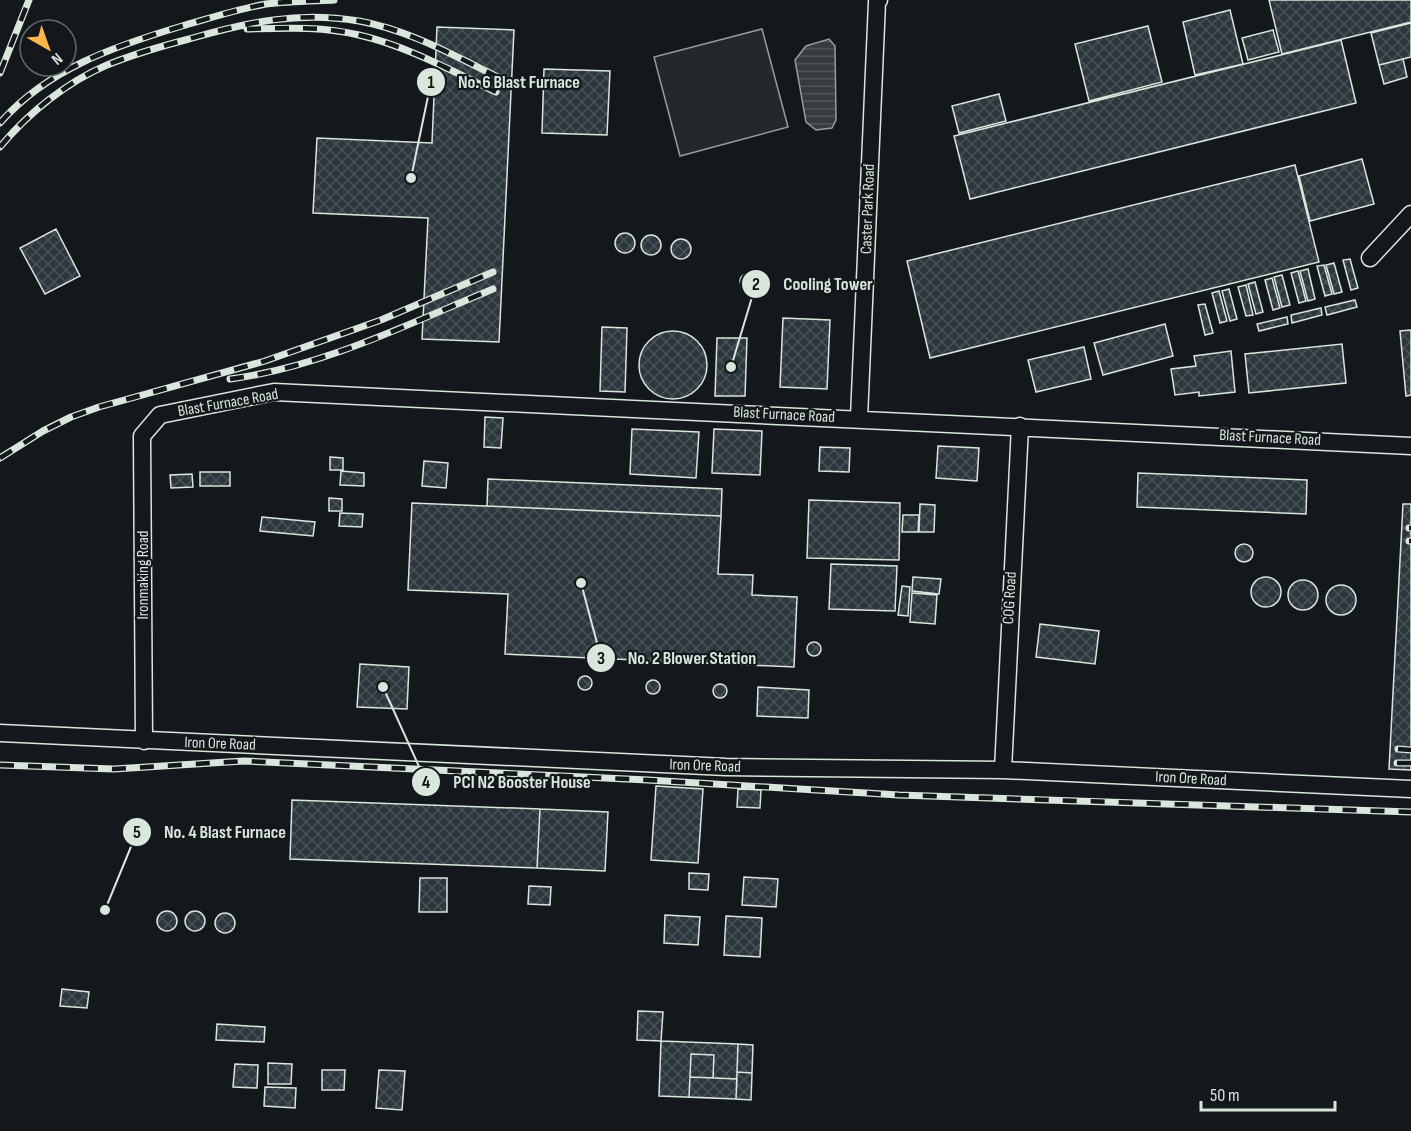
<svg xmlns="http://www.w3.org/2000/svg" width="1411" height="1131" viewBox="0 0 1411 1131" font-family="'Sofia Sans Condensed',sans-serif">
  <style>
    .parking { fill: #24282b; stroke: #939e99; stroke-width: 1.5 }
    .water { fill: url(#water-rules); stroke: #939e99; stroke-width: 1.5 }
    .building { fill: url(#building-cross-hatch); stroke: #d8e6dc; stroke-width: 1.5 }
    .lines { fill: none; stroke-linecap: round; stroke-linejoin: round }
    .minor-casing { stroke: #d8e6dc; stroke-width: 19 }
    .minor { stroke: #14181c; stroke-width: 16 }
    .rail-casing { stroke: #d8e6dc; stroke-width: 7 }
    .rail { stroke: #14181c; stroke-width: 4.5; stroke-dasharray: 14; stroke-linecap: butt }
    .labels { text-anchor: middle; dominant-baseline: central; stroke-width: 4.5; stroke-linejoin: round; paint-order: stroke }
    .street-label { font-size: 16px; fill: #d8e6dc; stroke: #14181c }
    .leader { fill: none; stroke: #d8e6dc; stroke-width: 2 }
    .callout-dot { fill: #d8e6dc; stroke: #14181c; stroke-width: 2 }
    .mark-label { font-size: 18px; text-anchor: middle; font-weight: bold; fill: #111 }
    .callout-label { font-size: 18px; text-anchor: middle; font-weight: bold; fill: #d8e6dc; stroke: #14181c; stroke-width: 4.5; stroke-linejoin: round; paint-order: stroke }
  </style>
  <defs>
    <pattern id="water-rules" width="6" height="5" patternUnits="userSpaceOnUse" patternTransform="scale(1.5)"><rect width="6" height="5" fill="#363b3e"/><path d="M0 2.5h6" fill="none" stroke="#525759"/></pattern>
    <pattern id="building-cross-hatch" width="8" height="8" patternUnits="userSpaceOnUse" patternTransform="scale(1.5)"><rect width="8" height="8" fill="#2c363c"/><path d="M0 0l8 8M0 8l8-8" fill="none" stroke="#4a5358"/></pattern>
  </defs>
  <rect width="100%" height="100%" fill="#14181c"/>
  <path class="parking" d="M762 29 788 127 680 156 654 57Z"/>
  <path class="water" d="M829 39 835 46 836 120 832 128 816 130 806 122 795 60 806 46Z"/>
  <path class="building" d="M1269 0H1411V22L1282 54Z
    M1230 10 1243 64 1195 75 1183 22Z
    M1411 23V57L1379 65 1371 33Z
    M1148 26 1162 82 1089 101 1075 44Z
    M437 27 514 30 499 342 422 339 428 218 313 213 317 138 432 143Z
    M1273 30 1279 52 1248 60 1242 38Z
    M1341 40 1356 103 970 199 954 136Z
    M1403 59 1407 77 1384 84 1379 65Z
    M544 69 610 71 607 135 542 133Z
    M999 94 1006 121 959 133 952 106Z
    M1362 159 1374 204 1310 221 1299 176Z
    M1295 165 1319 262 930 358 907 261Z
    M56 229 80 276 45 294 20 248Z
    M615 243a10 10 0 1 1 20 0a10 10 0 1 1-20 0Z
    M641 245a10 10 0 1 1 20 0a10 10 0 1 1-20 0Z
    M671 249a10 10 0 1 1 20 0a10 10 0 1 1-20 0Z
    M1350 259 1358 288 1351 290 1343 260Z
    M1334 263 1342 292 1334 294 1326 265Z
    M1324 265 1332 294 1325 296 1317 266Z
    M1308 269 1315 299 1308 301 1300 271Z
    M1298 271 1306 301 1299 303 1291 273Z
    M740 281a7 7 0 1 1 14 0a7 7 0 1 1-14 0Z
    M1282 275 1290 305 1282 307 1274 277Z
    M1272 278 1280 308 1273 310 1265 280Z
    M1255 282 1263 312 1256 314 1248 284Z
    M1246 285 1253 315 1246 316 1238 287Z
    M1229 289 1237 319 1230 321 1222 291Z
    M1219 291 1227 321 1220 323 1212 293Z
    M1355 300 1357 307 1327 315 1325 307Z
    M1205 304 1213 333 1205 335 1198 305Z
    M1321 308 1322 315 1292 323 1291 315Z
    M1287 317 1288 324 1259 331 1257 324Z
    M783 318 830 320 827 389 780 387Z
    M1165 324 1173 356 1103 375 1094 343Z
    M602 327 627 328 625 392 600 391Z
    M1411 330V395L1406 396 1400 331Z
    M639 365a34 34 0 1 1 68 0a34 34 0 1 1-68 0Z
    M717 338H747L745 396H715Z
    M1342 344 1346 383 1249 393 1245 354Z
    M1084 347 1091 379 1036 392 1028 360Z
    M1231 351 1235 392 1199 396V392L1175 395 1171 369 1196 366 1194 356Z
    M485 417 503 418 501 448 484 447Z
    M632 429 699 432 696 478 630 474Z
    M714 429 762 431 760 475 712 473Z
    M938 446 979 448 977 481 936 478Z
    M820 447 850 448 849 472 819 471Z
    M330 457 343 458V470H330Z
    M424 461 448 463 446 488 422 486Z
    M341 471 364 473V486L340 485Z
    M200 472H230V486H200Z
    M1138 473 1307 480 1306 514 1137 507Z
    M192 474 193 487 171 488 170 475Z
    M488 479 722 489 721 516 487 506Z
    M329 498 342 499V511H329Z
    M809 500 900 503 899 560 807 558Z
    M412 503 721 516 718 574 753 575 752 595 797 597 794 667 505 654 508 594 408 590Z
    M920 504 935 505 934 532H919Z
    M1403 504H1411V770L1389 769Z
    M340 513 363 514 362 527 339 526Z
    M903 515H919L918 532H902Z
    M262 517 315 522 313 536 260 531Z
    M1235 553a9 9 0 1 1 18 0a9 9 0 1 1-18 0Z
    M831 564 897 566 895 611 829 609Z
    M1251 592a15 15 0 1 1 30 0a15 15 0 1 1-30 0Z
    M913 577 941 579 939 594 912 591Z
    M1288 595a15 15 0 1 1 30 0a15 15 0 1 1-30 0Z
    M1326 600a15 15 0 1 1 30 0a15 15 0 1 1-30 0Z
    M902 586 910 587 908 616 898 615Z
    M912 593 937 595 935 624 910 622Z
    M1040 624 1099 631 1095 664 1036 657Z
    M807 649a7 7 0 1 1 14 0a7 7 0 1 1-14 0Z
    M360 664 409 667 407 709 357 707Z
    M578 683a7 7 0 1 1 14 0a7 7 0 1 1-14 0Z
    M646 687a7 7 0 1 1 14 0a7 7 0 1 1-14 0Z
    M713 691a7 7 0 1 1 14 0a7 7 0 1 1-14 0Z
    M758 687 809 690 808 718 757 716Z
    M656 786 703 789 698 863 651 860Z
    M738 789 761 790 760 808 737 807Z
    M292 800 540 809 537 868 290 859Z
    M540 809 608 812 605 871 537 868Z
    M689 873 709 874 708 890 689 889Z
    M744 877 778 879 776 907 742 905Z
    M420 878H447V912H419Z
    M529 886 551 887 550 905 528 904Z
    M185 921a10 10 0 1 1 20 0a10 10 0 1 1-20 0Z
    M157 921a10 10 0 1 1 20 0a10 10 0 1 1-20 0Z
    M215 923a10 10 0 1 1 20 0a10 10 0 1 1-20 0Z
    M665 915 700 917 698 945 664 943Z
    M726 916 762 918 760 957 724 955Z
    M62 989 89 992 87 1008 60 1006Z
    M638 1011 663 1012 661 1041 637 1040Z
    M217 1024 265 1027 264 1042 216 1040Z
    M661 1041 738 1044 736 1099 659 1096Z
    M738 1044 753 1045 752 1073 737 1072Z
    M691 1054 714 1055 713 1078 690 1077Z
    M268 1063 292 1064 291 1084H268Z
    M235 1064 258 1065 257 1088 233 1087Z
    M322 1070H345L344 1090H322Z
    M379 1070 405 1071 402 1110 376 1108Z
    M737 1072 752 1073 751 1100 736 1099Z
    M690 1077 737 1079 736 1099 689 1097Z
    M265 1087 296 1088 295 1108 264 1106Z"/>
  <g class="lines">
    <g class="minor-casing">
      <path id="minor" d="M1370 258 1411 214
        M859 418 877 2 879 0
        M0 733 726 767 1003 770 1411 789
        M144 741 142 436 160 415 274 392 1411 446
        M1003 770 1020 426"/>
    </g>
    <use href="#minor" class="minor"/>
    <g class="rail-casing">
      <path id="rail" d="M247 29C285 28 322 26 359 35 407 46 452 71 496 92
        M0 73 29 0
        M0 123C47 69 115 46 182 26 210 18 238 9 266 4 289 1 312 1 334 0
        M0 147C28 113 67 82 107 65 134 54 162 46 189 39 248 22 298 11 359 21 410 30 456 57 502 79
        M230 379C322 367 408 324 493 289
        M0 458 43 431 71 417 99 407 265 361 381 320 493 272
        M1409 528H1411
        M1409 541H1411
        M1398 749 1411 750
        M1397 763H1411
        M0 765 114 769 244 761 648 780 899 795 1411 812"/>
    </g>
    <use href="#rail" class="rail"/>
  </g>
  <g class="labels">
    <g class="street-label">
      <text transform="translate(868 209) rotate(-88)">Caster Park Road</text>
      <text transform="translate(228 403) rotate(-10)">Blast Furnace Road</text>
      <text transform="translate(784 415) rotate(3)">Blast Furnace Road</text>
      <text transform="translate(1270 438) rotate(3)">Blast Furnace Road</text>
      <text transform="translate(143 575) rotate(-90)">Ironmaking Road</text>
      <text transform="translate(1010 598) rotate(-87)">COG Road</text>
      <text transform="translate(220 744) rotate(2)">Iron Ore Road</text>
      <text transform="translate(705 766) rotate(2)">Iron Ore Road</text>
      <text transform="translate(1191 779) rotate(3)">Iron Ore Road</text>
    </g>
  </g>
  <path class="leader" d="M411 178L431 82M731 367L756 284M581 583L601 658M383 687L426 782M105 910L137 832"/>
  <g class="callout-dot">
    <circle cx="411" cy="178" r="6"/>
    <circle cx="731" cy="367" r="6"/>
    <circle cx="581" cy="583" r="6"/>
    <circle cx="383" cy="687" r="6"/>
    <circle cx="105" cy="910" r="6"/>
    <circle cx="431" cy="82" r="15"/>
    <circle cx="756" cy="284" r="15"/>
    <circle cx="601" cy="658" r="15"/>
    <circle cx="426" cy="782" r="15"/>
    <circle cx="137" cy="832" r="15"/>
  </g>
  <g class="mark-label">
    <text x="431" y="88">1</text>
    <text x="756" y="290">2</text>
    <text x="601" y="664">3</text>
    <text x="426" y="788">4</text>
    <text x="137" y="838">5</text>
  </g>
  <g class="callout-label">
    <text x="519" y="88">No. 6 Blast Furnace</text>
    <text x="828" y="290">Cooling Tower</text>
    <text x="692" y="664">No. 2 Blower Station</text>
    <text x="522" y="788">PCI N2 Booster House</text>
    <text x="225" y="838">No. 4 Blast Furnace</text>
  </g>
  <g transform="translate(48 48) rotate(140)"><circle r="28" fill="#14181c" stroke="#626a69" stroke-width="1.5"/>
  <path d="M0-4.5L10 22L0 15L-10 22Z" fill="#ffb74d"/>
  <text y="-9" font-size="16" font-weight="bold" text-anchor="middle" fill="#d8e6dc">N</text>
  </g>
  <path d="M1201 1101v9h134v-9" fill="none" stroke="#d8e6dc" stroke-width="3"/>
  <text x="1210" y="1101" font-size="18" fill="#d8e6dc" stroke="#14181c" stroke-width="4.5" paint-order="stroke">50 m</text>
</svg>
